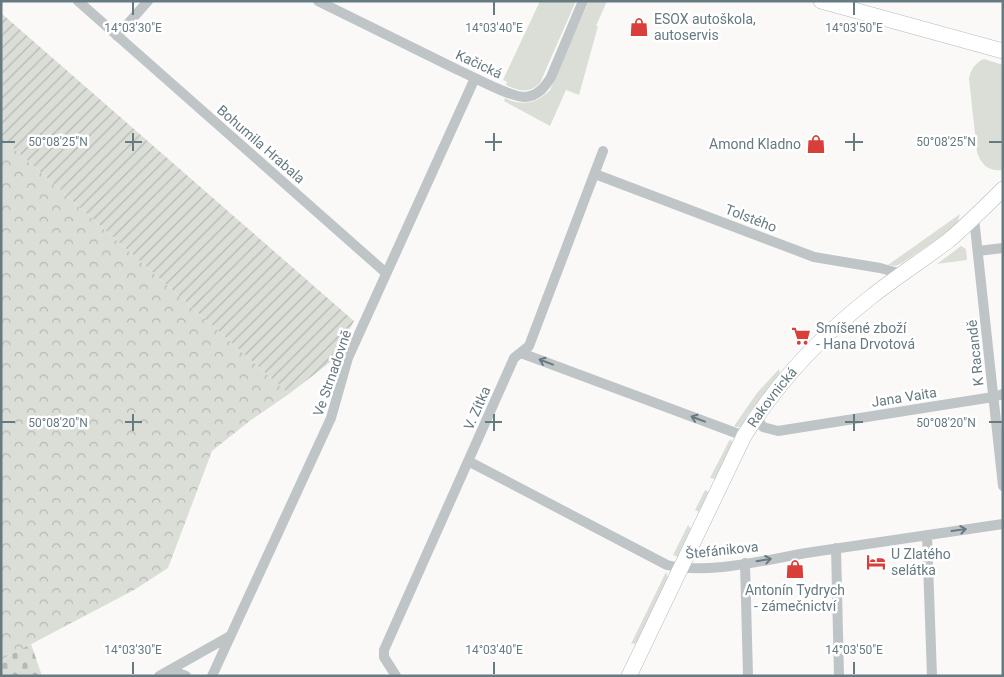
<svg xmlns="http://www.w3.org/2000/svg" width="1004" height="677" viewBox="0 0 1004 677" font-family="Roboto,sans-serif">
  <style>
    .grass { fill: #dbded7 }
    .forest { fill: url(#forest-crowns) }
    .cemetery { fill: url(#cemetery-stones) }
    .garden { fill: url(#garden-furrows) }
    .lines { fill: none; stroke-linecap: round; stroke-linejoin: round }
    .secondary-casing { stroke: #b2babc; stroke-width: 16 }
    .street { stroke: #bfc5c7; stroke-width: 10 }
    .secondary { stroke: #fff; stroke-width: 15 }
    .oneway { stroke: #667a81 }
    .ticks { fill: none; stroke: #667a81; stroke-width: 2 }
    .labels { text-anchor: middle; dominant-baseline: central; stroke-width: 5; stroke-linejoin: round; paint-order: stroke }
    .poi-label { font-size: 14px; fill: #667a81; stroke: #fff; text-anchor: start }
    .street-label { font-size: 14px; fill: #667a81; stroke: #fff }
    .ticks-label { font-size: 12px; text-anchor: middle; fill: #667a81; stroke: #fff; stroke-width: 5; stroke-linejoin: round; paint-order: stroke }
  </style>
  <defs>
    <pattern id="forest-crowns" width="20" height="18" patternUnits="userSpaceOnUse" patternTransform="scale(1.25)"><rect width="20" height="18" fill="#dbded7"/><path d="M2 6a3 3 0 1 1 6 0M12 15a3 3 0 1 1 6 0" fill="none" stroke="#b5b9b4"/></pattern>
    <pattern id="cemetery-stones" width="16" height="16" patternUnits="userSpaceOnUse" patternTransform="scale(1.25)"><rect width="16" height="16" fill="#dbded7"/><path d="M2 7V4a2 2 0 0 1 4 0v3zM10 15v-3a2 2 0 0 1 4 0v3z" fill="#b5b9b4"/></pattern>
    <pattern id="garden-furrows" width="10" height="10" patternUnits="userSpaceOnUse" patternTransform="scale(1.25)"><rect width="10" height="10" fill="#dbded7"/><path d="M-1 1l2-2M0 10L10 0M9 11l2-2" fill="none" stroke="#b5b9b4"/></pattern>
  </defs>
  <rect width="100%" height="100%" fill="#faf9f8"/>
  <path class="grass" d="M540 1H576L540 83C529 94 519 91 506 85L507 82 503 80Z
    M589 1H607L596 26H598L579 95 566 90 550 126 504 101 505 98C521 106 537 104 550 90Z
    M984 59 1003 65V170C989 172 981 165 977 152L969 79C970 70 976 62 984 59Z
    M960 214 957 224 952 230 902 263 896 266 888 265Z
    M961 246 966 249 967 260 937 264Z
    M779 369 780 373 747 416 742 427H736L734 426 757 393Z
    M730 439 733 443 715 479 710 478Z
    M705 490 709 492 699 512 695 510Z
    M688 525 691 529 678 557 673 555Z
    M666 572 668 578 638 643 631 644Z"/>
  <path class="forest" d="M1 137 289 394 251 420 212 451 168 568 134 590 1 660Z"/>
  <path class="cemetery" d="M31 644 42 676H1V660Z"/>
  <path class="garden" d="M1 13 354 321 333 360 289 394 1 137Z"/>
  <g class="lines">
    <g class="secondary-casing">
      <g id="secondary">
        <path d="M821 1 1003 51"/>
        <path id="s1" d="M629 676 744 436C777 383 821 336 871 297 896 277 923 260 948 241 967 225 985 207 1003 189"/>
      </g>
    </g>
    <path class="street" d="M78 1 386 273
      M318 1C364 24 411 47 458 70 474 77 509 97 525 97 538 96 545 87 551 77L583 1
      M117 36 148 1
      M595 174 814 257 880 268 902 274
      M974 218 1003 486
      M978 251 1003 248
      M521 353 744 436
      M756 417 763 427 778 431 993 397 1003 394
      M468 461 667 565C706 575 765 560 806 553 872 543 937 534 1003 524
      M927 535 932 676
      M836 548 839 676
      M745 563 748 676
      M170 670 186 676
      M159 676 230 636
      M212 676 331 418 348 358 475 78
      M396 676 384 657V650L514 358 529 346 603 151"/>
    <use href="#secondary" class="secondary"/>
  </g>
  <defs><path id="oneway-shaft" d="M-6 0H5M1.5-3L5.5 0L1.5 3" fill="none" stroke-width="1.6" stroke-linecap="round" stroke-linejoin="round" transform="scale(1.25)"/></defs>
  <g class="oneway">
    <use href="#oneway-shaft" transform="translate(546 362) rotate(-159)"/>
    <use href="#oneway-shaft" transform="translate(698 419) rotate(-159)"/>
    <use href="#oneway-shaft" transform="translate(959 530) rotate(-8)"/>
    <use href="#oneway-shaft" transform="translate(764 560) rotate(-9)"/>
  </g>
  <path class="ticks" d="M133 2V15M494 2V15M854 2V15M133 133V151M494 133V151M854 133V151M2 142H15M125 142H142M485 142H502M845 142H863M989 142H1002M133 414V431M494 414V431M854 414V431M2 422H15M125 422H142M485 422H502M845 422H863M989 422H1002M133 662V674M494 662V674M854 662V674"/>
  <defs>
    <g id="shop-bare" transform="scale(1.5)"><path d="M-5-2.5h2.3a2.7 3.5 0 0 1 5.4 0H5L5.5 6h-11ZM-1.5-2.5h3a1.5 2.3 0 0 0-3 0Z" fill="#d93e39" stroke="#fff" stroke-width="2.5" paint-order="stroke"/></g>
    <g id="supermarket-bare" transform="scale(1.5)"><path d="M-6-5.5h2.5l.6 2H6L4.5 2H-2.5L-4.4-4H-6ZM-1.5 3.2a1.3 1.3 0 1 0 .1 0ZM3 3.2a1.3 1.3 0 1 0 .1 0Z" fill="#d93e39" stroke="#fff" stroke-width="2.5" paint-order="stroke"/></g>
    <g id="hotel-bare" transform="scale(1.5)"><path d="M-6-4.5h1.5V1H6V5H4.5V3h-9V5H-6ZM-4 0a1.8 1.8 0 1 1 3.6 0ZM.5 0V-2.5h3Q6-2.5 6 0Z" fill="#d93e39" stroke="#fff" stroke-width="2.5" paint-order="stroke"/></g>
  </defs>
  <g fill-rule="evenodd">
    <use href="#shop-bare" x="639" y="27"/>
    <use href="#shop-bare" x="816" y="144"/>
    <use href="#supermarket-bare" x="801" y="336"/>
    <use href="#hotel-bare" x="876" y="562"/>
    <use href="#shop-bare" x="795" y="569"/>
  </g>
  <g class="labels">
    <g class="poi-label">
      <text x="654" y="19">ESOX autoškola,<tspan x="654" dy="16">autoservis</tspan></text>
      <text x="801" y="144" text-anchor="end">Amond Kladno</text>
      <text x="816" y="328">Smíšené zboží<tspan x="816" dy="16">- Hana Drvotová</tspan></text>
      <text x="891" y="554">U Zlatého<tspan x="891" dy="16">selátka</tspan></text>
      <text x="795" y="590" text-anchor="middle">Antonín Tydrych<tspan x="795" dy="16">- zámečnictví</tspan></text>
    </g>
    <g class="street-label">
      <text transform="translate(479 64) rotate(25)">Kačická</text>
      <text transform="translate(261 144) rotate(41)">Bohumila Hrabala</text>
      <text transform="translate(751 218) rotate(21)">Tolstého</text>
      <text transform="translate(975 353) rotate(-96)">K Racandě</text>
      <text transform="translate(332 373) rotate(-71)">Ve Strnadovně</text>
      <text transform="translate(904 397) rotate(-9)">Jana Vaita</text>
      <text stroke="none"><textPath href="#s1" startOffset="314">Rakovnická</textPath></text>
      <text transform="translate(477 408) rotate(-66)">V. Zítka</text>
      <text transform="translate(722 550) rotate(-6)">Štefánikova</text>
    </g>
  </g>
  <g class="ticks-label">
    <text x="133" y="32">14°03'30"E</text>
    <text x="494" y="32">14°03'40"E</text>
    <text x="854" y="32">14°03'50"E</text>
    <text x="58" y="146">50°08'25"N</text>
    <text x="946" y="146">50°08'25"N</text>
    <text x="58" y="427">50°08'20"N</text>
    <text x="946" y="427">50°08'20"N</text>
    <text x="133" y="654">14°03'30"E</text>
    <text x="494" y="654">14°03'40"E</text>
    <text x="854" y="654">14°03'50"E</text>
  </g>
  <rect width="1004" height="677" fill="none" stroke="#667a81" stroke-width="5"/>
</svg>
